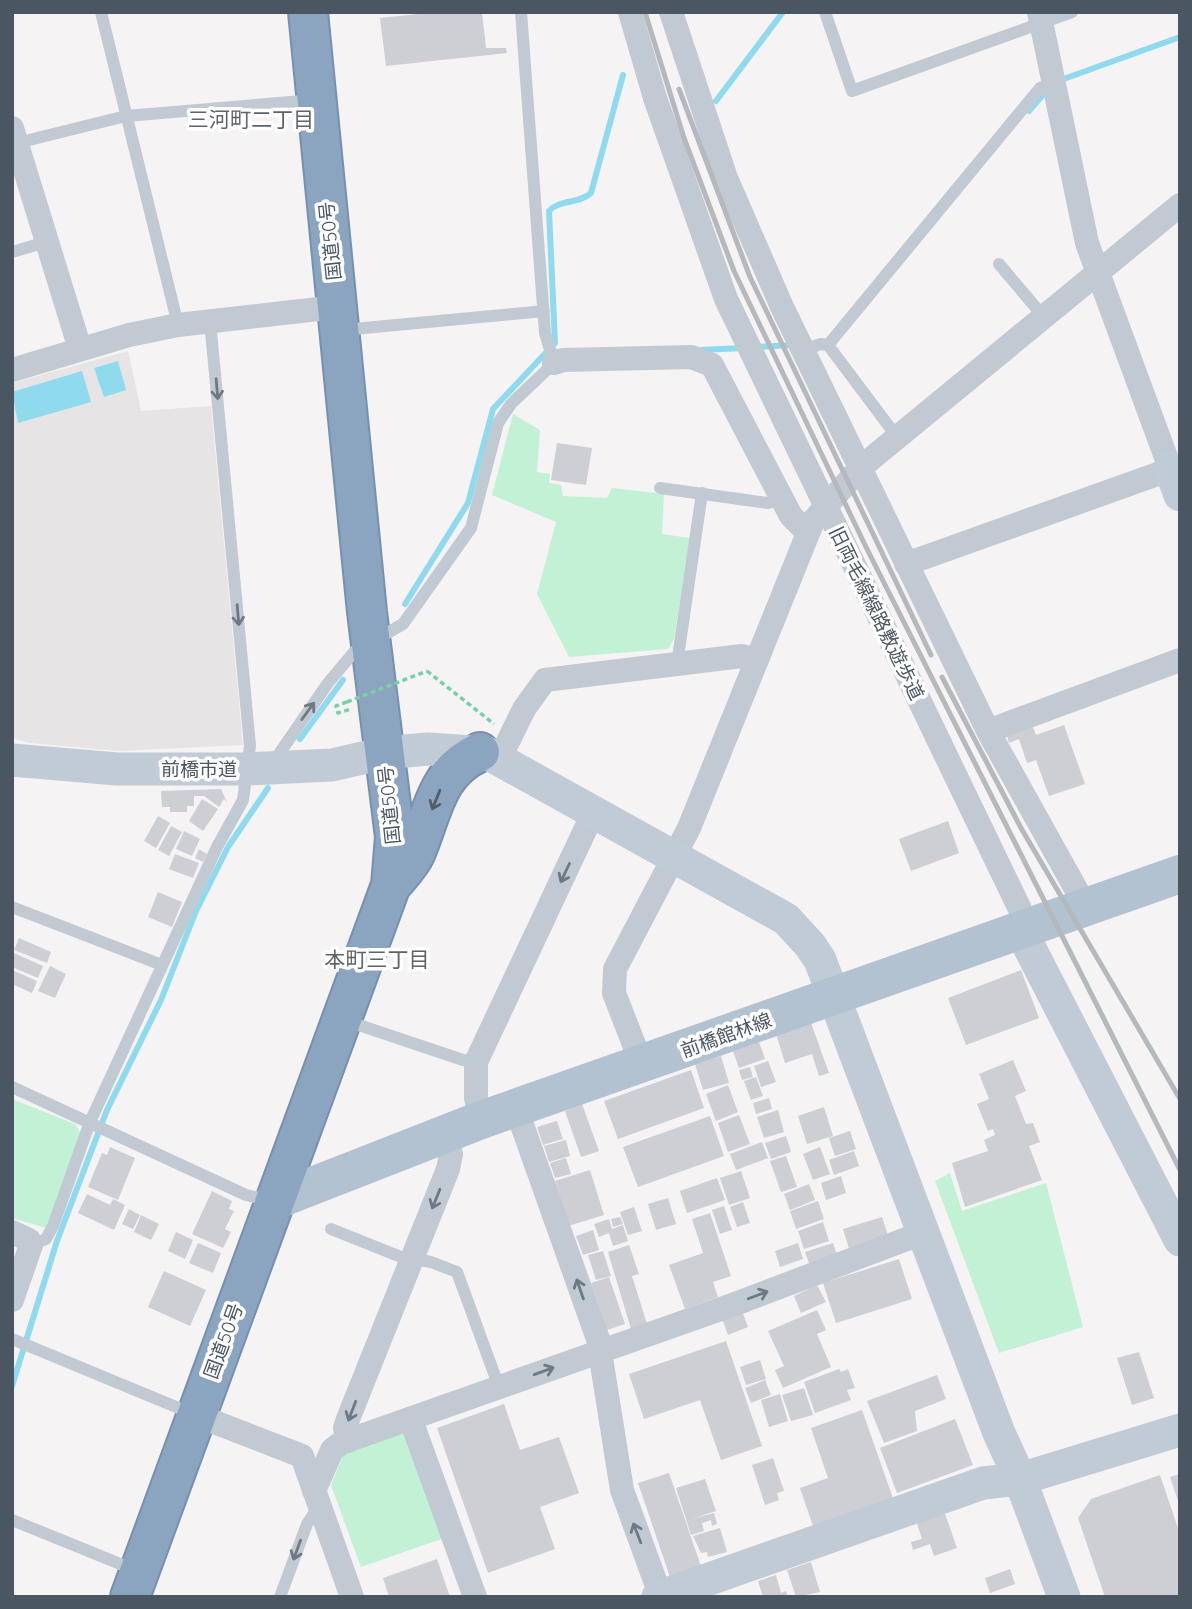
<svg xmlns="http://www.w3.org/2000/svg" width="1192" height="1609" viewBox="0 0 1192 1609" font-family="Quicksand,'Noto Sans JP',sans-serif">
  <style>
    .education { fill: #e6e4e5 }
    .green { fill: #c3f1d5 }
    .water { fill: #90daee }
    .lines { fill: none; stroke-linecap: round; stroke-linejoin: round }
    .stream { stroke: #90daee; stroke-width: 6 }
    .building { fill: #cdcfd5 }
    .highway-casing { stroke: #7690ad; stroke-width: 42 }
    .path { stroke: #7ad0a6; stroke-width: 3.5; stroke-dasharray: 5 3.5; stroke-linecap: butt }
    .lane { stroke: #c1cad2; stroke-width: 12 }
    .street { stroke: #c1cad2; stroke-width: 24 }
    .secondary { stroke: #c1cbd6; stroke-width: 33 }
    .primary { stroke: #b3c2d1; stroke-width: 38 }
    .highway { stroke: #8ba5c1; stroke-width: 38 }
    .rail { stroke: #b5b8bd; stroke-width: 5 }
    .path-bridge { stroke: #7ad0a6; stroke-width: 3.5; stroke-dasharray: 5 3.5; stroke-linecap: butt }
    .oneway { stroke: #6e7983 }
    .oneway2 { stroke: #505e6b }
    .labels { text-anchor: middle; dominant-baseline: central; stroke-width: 7; stroke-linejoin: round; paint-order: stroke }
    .street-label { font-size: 19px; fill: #4a5661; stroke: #fff }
    .neighbourhood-label { font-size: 21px; fill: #5f6368; stroke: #fff }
  </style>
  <rect width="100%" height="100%" fill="#f5f3f3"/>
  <path class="education" d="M128 351 141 411 211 406 243 745 117 751 30 743 12 738V383Z"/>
  <path class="green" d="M513 414 540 430 537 472 550 474 549 483 561 485 563 496 607 498 612 488 664 494 662 534 690 538 674 639 668 649 569 657 537 594 556 522 492 495Z
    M12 1099 75 1124 82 1135 46 1228 12 1218Z
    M950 1173 962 1211 1046 1183 1083 1327 999 1353 935 1181Z
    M399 1430 410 1434 447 1537 361 1567 331 1485 346 1448Z"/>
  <path class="water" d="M118 361 126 390 104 397 94 368Z
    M82 371 91 402 18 423 12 392Z"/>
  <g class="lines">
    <path class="stream" d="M1058 81 1180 37
      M716 101 783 12
      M1029 111 1047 90
      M755 347 793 345
      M699 350 744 348
      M405 604 468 503 493 409 555 343 549 211C560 199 579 204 591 193L623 75
      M300 739 343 680
      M12 1386 57 1241 107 1110 161 1000 196 911 228 847 268 788"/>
  </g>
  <path class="building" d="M437 12H482L486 48H506L507 53 386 66 380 18Z
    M557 443 592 448 586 485 551 480Z
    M1064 725 1085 784 1049 796 1036 760 1027 763 1019 739 1009 743 1007 736 1033 727 1036 735Z
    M221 789 227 802 224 799 219 807 204 796H194V806H187V812H170V807H162L161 791Z
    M202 799 218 809 203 831 189 821Z
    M158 816 170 823 156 848 144 841Z
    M948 821 959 853 911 871 899 839Z
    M171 826 182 832 169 856 158 850Z
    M184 831 200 839 192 856 176 849Z
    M199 849 207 854 203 862 195 858Z
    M175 854 199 863 193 878 169 869Z
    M158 892 182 902 172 927 148 917Z
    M19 938 51 952 47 963 14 950Z
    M14 953 43 966 38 978 12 967Z
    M50 966 66 974 55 998 38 991Z
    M12 970 37 981 32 993 12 984Z
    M1021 970 1039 1018 966 1045 948 998Z
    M811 1023 829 1073 819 1076 812 1054 785 1063 776 1034Z
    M759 1042 765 1059 739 1068 733 1051Z
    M721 1056 729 1083 703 1090 695 1064Z
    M1013 1060 1026 1091 1015 1096 1026 1124 1033 1123 1040 1142 1029 1146 1042 1180 965 1207 952 1163 988 1151 984 1140 995 1135 993 1129 988 1131 977 1104 989 1099 979 1074Z
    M768 1061 776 1082 761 1087 754 1066Z
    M750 1067 753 1077 742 1080 739 1070Z
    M691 1070 704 1108 618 1139 604 1101Z
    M756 1077 763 1096 751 1100 744 1081Z
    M728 1085 738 1112 716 1121 706 1094Z
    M769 1098 772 1109 756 1114 753 1103Z
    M582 1104 599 1151 581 1157 565 1111Z
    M824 1107 833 1136 807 1144 798 1116Z
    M778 1110 784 1132 764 1138 757 1117Z
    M739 1115 750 1144 728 1152 718 1123Z
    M710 1116 724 1156 638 1187 623 1147Z
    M557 1121 563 1139 543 1145 537 1127Z
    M850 1131 856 1149 835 1156 829 1138Z
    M786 1136 791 1152 771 1159 765 1143Z
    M566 1140 570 1156 549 1162 544 1146Z
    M762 1142 768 1158 736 1170 730 1154Z
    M110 1147 135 1158 118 1200 88 1187 102 1153 107 1155Z
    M820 1147 830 1174 813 1180 803 1154Z
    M854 1151 859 1166 834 1175 829 1160Z
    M786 1156 797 1187 781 1192 770 1161Z
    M566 1158 571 1174 555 1178 550 1163Z
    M590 1170 604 1215 568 1226 555 1181Z
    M741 1171 750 1198 729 1205 720 1178Z
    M841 1176 846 1193 826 1200 821 1183Z
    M717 1178 725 1200 687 1213 680 1191Z
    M809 1184 815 1200 790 1210 784 1194Z
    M212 1191 232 1201 229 1209 234 1211 225 1229 231 1232 223 1248 192 1234Z
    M87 1194 110 1205 113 1199 125 1205 114 1230 78 1213Z
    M668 1198 676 1224 656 1230 648 1204Z
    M818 1201 824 1219 796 1229 790 1211Z
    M743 1202 750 1223 737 1227 730 1207Z
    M724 1206 732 1230 720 1234 712 1210Z
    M634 1207 642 1231 628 1235 620 1212Z
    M129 1209 140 1215 133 1229 122 1224Z
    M710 1213 731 1276 713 1282 718 1297 685 1309 669 1265 703 1253 692 1219Z
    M141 1215 159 1224 151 1240 134 1232Z
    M620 1217 623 1224 613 1227 611 1219Z
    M882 1217 890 1242 851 1255 843 1229Z
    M609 1219 612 1229 623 1225 628 1241 613 1246 609 1233 599 1237 594 1224Z
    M823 1222 829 1241 804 1249 798 1231Z
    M593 1230 599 1250 583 1255 576 1236Z
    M176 1232 193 1240 185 1259 168 1251Z
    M198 1243 221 1253 213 1273 189 1263Z
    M798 1243 803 1259 780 1267 775 1251Z
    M833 1243 839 1260 811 1269 805 1252Z
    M629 1245 639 1274 632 1276 647 1324 631 1329 608 1252Z
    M603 1251 611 1276 596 1280 588 1255Z
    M899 1259 912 1299 836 1323 823 1283Z
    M164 1271 206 1290 190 1326 148 1307Z
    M609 1277 625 1324 607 1330 591 1283Z
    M817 1285 826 1302 801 1313 794 1296Z
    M817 1310 826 1330 817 1334 831 1367 783 1388 775 1370 784 1366 768 1331Z
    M742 1311 748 1327 728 1335 722 1318Z
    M726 1341 762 1446 721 1460 700 1400 644 1419 629 1374Z
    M1139 1352 1154 1398 1132 1405 1117 1358Z
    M760 1360 766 1379 746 1385 740 1367Z
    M839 1369 841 1372 848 1369 855 1388 847 1390 851 1400 815 1413 804 1382Z
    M937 1375 946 1399 915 1411 917 1431 884 1443 867 1401Z
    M765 1380 771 1395 751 1403 745 1388Z
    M804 1388 813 1415 791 1421 782 1395Z
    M780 1394 788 1421 769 1427 761 1400Z
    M504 1404 520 1450 559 1437 579 1493 540 1507 555 1549 488 1573 437 1428Z
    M862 1410 895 1504 815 1532 800 1488 828 1478 811 1428Z
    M955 1419 973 1465 897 1493 880 1448Z
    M773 1458 784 1491 777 1493 779 1500 765 1505 752 1465Z
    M669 1473 702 1569 671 1580 638 1483Z
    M1180 1474V1504H1179L1170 1477Z
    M1160 1475 1180 1534V1597H1105L1078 1518 1091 1499Z
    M705 1479 716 1511 691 1519 714 1513 717 1524 712 1526 711 1520 702 1523 704 1531 691 1535 676 1488Z
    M944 1511 957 1548 934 1556 930 1544 913 1550 911 1542 922 1539 916 1521Z
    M720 1528 727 1552 708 1557 707 1552 701 1553 693 1536Z
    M437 1559 450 1597H389L383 1578Z
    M811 1562 820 1592 796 1597 787 1570Z
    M1010 1569 1015 1584 990 1593 985 1578Z
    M776 1575 781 1593 786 1591 788 1597H763L758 1581Z"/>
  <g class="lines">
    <g class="highway-casing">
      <path id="highway" d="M396 880C402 872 411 863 415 854 433 813 435 772 480 752
        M130 1597 391 885 395 837 367 612 308 12"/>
    </g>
    <path class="path" d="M427 671 494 724
      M347 702 336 706 338 713 351 709"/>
    <path class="lane" d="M101 12 178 325
      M825 12 852 91 1072 12
      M17 143 126 116 314 100
      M12 252 46 242
      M999 264 1043 316
      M343 330 544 311
      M828 345 1040 88 1054 83
      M803 350 821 344 828 345 897 437
      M660 488 768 503 782 500
      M681 663 679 650 702 493
      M272 764 328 683 354 652 403 624 471 528 498 423 511 404 554 363 545 333 521 12
      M12 907 162 965
      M347 1021 463 1060 476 1062
      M12 1087 246 1195 271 1201
      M331 1229 401 1257 431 1262 457 1272 499 1387
      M31 1245 46 1239 53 1226 90 1122 217 847 243 800 250 746 210 321
      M12 1339 193 1414
      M12 1520 135 1570
      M280 1597 307 1524 319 1506"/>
    <path class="street" d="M630 12 655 98 726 299 1029 928
      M671 12 726 178 782 307 988 731 1086 907
      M1039 12 1087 243 1170 468
      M12 128 80 349
      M554 363 563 360 691 357 712 365 791 516 807 532
      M12 370 129 335 178 325 336 307
      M906 564 1180 466
      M988 731 1180 660
      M500 758 524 709 545 680 742 656 755 660
      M642 1065 614 993 615 969 689 828 813 521 860 468 1180 205
      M516 1108 598 1339 622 1490 661 1597
      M481 1120 476 1098V1062L594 811
      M12 1232 29 1240 31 1245 12 1300
      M196 1415 302 1456 352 1597
      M411 1420 475 1597
      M348 1441 345 1428 348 1419 448 1169 451 1154 446 1134
      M314 1491 332 1450 341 1443 735 1304 925 1232"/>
    <path class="secondary" d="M1170 468 1180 495
      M12 760 117 769H246L332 765 384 753 428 749 487 753 786 919 810 945 820 960 999 1433 1020 1479 1064 1597
      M1021 931 1180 1240
      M658 1597 983 1483 1020 1479 1180 1430"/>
    <path class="primary" d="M274 1201 481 1120 1180 874"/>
    <use href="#highway" class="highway"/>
    <path class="rail" d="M645 12 684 138 734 271 865 545 1180 1170
      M679 89 750 277 931 655
      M942 677 1021 828 1180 1099"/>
    <path class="path-bridge" d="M347 702 427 671"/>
  </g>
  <defs><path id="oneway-shaft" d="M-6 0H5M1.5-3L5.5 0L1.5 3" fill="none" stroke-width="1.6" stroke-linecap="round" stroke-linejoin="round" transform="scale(1.75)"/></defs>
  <g class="oneway">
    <use href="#oneway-shaft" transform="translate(217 389) rotate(85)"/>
    <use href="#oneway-shaft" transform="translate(238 615) rotate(85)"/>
    <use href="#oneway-shaft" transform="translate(308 711) rotate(-54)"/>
    <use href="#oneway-shaft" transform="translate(565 873) rotate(115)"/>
    <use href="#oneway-shaft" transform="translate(436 1199) rotate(112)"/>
    <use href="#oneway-shaft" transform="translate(580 1289) rotate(-109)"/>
    <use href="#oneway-shaft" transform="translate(758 1295) rotate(-21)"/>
    <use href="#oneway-shaft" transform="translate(544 1371) rotate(-20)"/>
    <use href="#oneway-shaft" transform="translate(352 1411) rotate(111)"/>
    <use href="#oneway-shaft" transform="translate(637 1533) rotate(-111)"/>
    <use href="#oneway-shaft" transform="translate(297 1550) rotate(110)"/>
  </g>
  <use class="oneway2" href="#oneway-shaft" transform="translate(436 800) rotate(112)"/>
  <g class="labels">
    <g class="street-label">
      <text transform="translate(330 241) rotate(-96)">国道50号</text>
      <text transform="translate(877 613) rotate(64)">旧両毛線線路敷遊歩道</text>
      <text x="199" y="769">前橋市道</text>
      <text transform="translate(389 805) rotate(-96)">国道50号</text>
      <text transform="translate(726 1035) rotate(-20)">前橋館林線</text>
      <text transform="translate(223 1341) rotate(-70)">国道50号</text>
    </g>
    <g class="neighbourhood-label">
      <text x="251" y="119">三河町二丁目</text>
      <text x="377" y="959">本町三丁目</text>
    </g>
  </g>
  <rect width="1192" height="1609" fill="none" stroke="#4a5661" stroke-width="28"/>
</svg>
